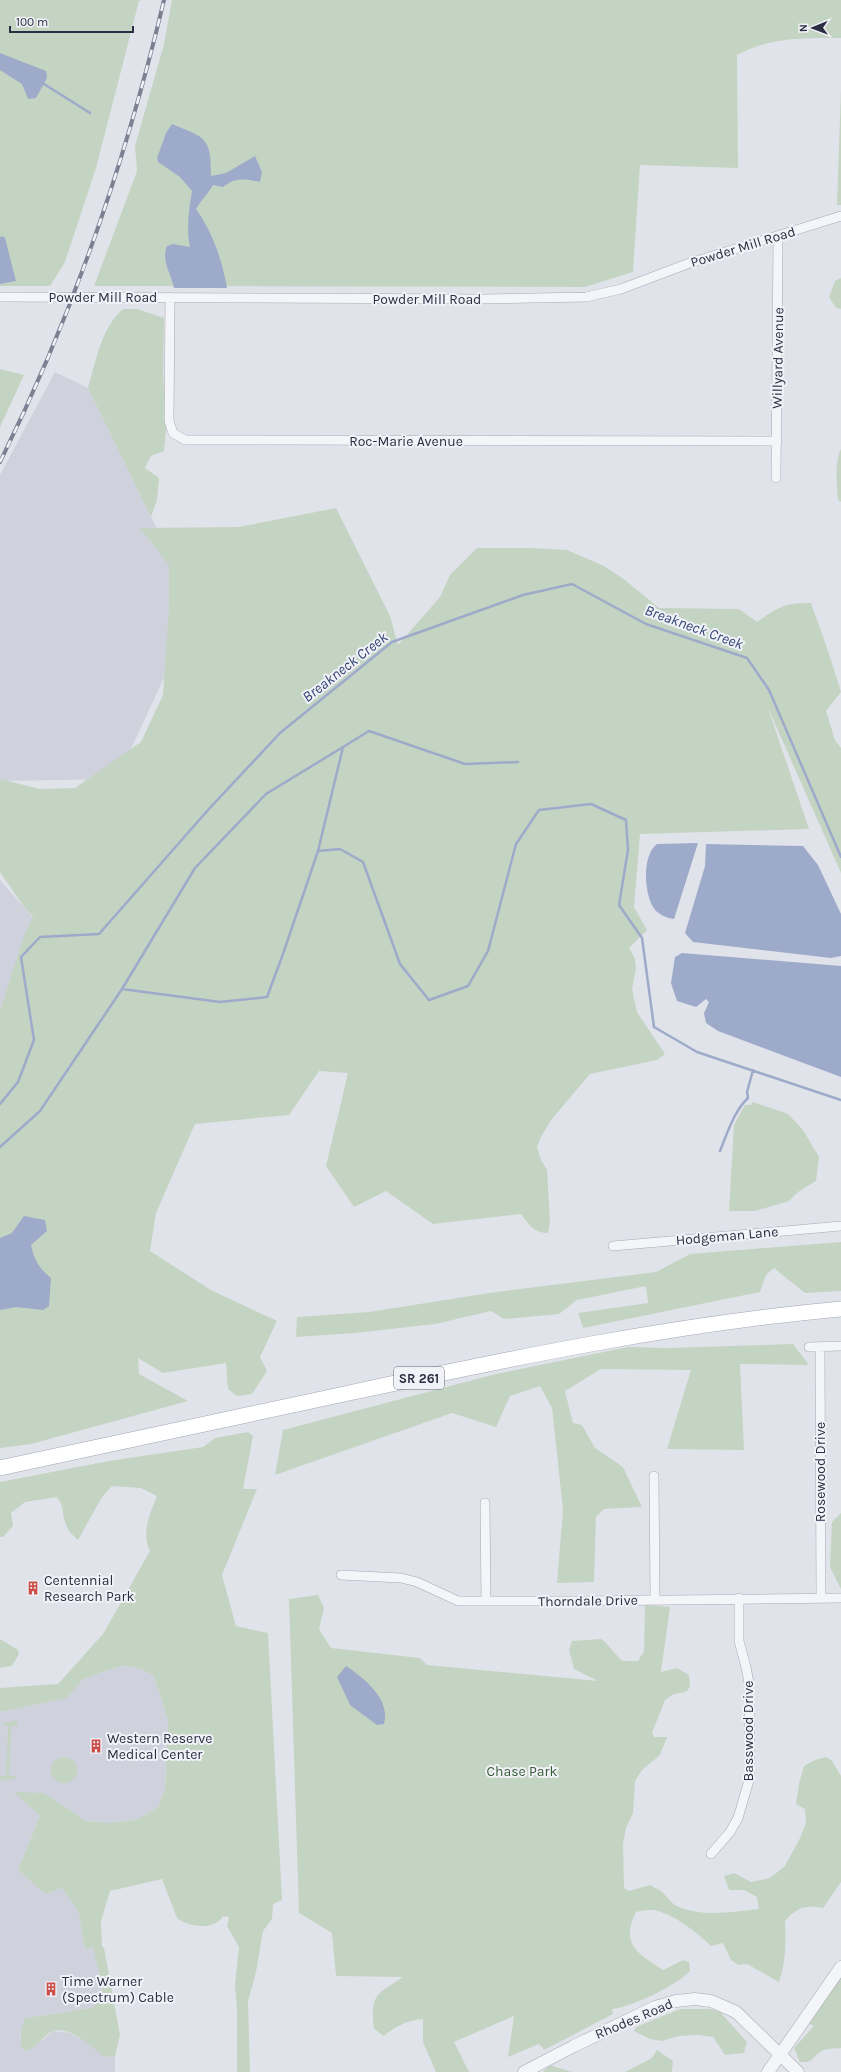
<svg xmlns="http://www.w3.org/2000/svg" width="841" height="2072" viewBox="0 0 841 2072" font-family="Karla,sans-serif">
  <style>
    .built { fill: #cfd2dc }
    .green { fill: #c4d4c3 }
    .water { fill: #9daac9 }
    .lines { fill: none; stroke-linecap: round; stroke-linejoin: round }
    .stream { stroke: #9daac9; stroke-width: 2.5 }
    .minor-casing { stroke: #a6a9b4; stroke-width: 10 }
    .tertiary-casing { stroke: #a6a9b4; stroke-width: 13 }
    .primary-casing { stroke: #a1a5b5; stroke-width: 16 }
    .minor { stroke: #f4f5f8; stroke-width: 9 }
    .tertiary { stroke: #f4f5f8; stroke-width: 12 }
    .primary { stroke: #fff; stroke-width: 15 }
    .rail-casing { stroke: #7b8093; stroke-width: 4 }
    .rail { stroke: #f1f2f7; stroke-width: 2.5; stroke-dasharray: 8; stroke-linecap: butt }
    .labels { text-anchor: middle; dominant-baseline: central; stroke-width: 4; stroke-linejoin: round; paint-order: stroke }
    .shield { fill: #f1f2f7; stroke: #666978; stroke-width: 1 }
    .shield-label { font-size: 13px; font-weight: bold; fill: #2a2e42 }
    .street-label { font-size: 14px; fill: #2a2e42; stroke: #f1f2f7 }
    .poi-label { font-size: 14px; fill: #2a2e42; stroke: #f1f2f7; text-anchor: start }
    .park-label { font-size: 14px; fill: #375d37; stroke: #f1f2f7 }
    .water-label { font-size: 15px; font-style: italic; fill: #344575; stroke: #f1f2f7 }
  </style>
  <rect width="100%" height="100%" fill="#e1e3ea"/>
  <path class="built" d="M55 372 88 388 175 566 188 626 117 779 0 781V475Z
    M0 880 33 918 0 1015Z
    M123 1665 143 1670 154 1676 168 1720 165 1789 158 1807 136 1820 111 1823 86 1821 44 1794 40 1816 18 1870 45 1894 62 1888 78 1910 85 1949 95 1947 102 1990 99 2002 92 2008 25 2018 20 2039 43 2040 53 2031 70 2033 88 2042 104 2057 115 2056V2072H0V1712L66 1698 83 1679Z"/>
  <path class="green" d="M0 0H142L139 1 96 168 65 262 50 286H0Z
    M172 0H841V38C804 38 770 37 737 55L738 168 640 165 633 272 585 287 94 286 137 171 135 146 164 44Z
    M841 89V205H837Z
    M841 278V309L836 308 829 297 835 281Z
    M123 309H137L164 318 163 372 166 429 164 451 151 456 145 468 159 478 157 500 151 517 88 388C96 361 101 328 123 309Z
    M0 369 24 375 0 427Z
    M841 449V502L838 500C837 484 834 464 841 449Z
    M336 508 390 616 398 645 440 597 450 575 477 548H531L567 550 604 566 625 580 659 608 739 609 757 622C776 608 786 602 811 603L827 648 841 692 826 711 835 740 841 748V873L768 708 809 829 640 834 634 907 647 930 629 948 635 959 636 969 632 989 637 1012 665 1054 657 1060 590 1074 551 1120 541 1137 537 1147 541 1160 547 1170 550 1220 548 1233C534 1233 529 1225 521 1214L433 1224 386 1191 354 1207 326 1166 348 1073 319 1071 289 1115 195 1124 156 1213 150 1251 211 1290 277 1321 260 1357 267 1371 252 1394 237 1396 228 1389 226 1363 163 1373 138 1358 139 1374 188 1401 31 1444 0 1448V1011L25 933 33 917 24 907 0 872V779L40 789 75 788 141 742 163 695 169 607V565L140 528 239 527Z
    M753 1102 788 1114 803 1130 819 1157 816 1181 798 1192 789 1201 755 1211H729L734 1125 745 1105H751Z
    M841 1242V1291L805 1293 774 1268 766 1275 760 1292 583 1328 578 1313 648 1303 646 1286 577 1300 559 1314 504 1319 491 1311 435 1324 355 1333 296 1337 297 1317 369 1312 496 1292 656 1272 690 1254Z
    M793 1344 809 1365 740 1364 744 1450 667 1449 691 1370 601 1369 565 1391 573 1423 582 1425 595 1448 623 1467 642 1507 604 1509 596 1517 594 1582 557 1583 563 1510 552 1408 540 1386 510 1396 496 1427 452 1413 275 1475 283 1430 496 1374 628 1347 666 1348Z
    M248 1432 253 1436 243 1489H257L222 1575 236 1626 268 1633 282 1900 273 1904 272 1919 263 1931 256 1972 248 2001 250 2072H237V2010L235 1984 239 1947 227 1926 229 1917 223 1916C215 1931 188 1927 177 1918L162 1879 110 1891 101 1921 102 1946 104 1948 120 2035 115 2056 104 2057C93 2048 65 2020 48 2034 40 2041 36 2047 26 2051L21 2047V2030L25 2018 92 2008C113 1992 94 1968 94 1948L85 1949 78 1910 62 1888 45 1894 18 1870 40 1816 14 1792 44 1793 86 1821 111 1823 136 1820 158 1807 165 1789 168 1720 154 1676 143 1670 123 1665 83 1679 67 1698 0 1712V1688L58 1684 103 1634 150 1551C141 1532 150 1514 157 1496L141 1488 112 1486 102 1497 78 1540C57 1523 68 1510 57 1497L25 1502 11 1513 13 1526 3 1537H0V1482L109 1461 203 1447 215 1438Z
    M841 1513V1589L830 1567 832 1522Z
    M318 1595 324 1608 319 1629 331 1648 420 1658 427 1665 598 1681 574 1669 569 1650 572 1641 601 1639 605 1642 622 1661H638L644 1651 645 1605 670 1607 661 1672 677 1668 689 1675 690 1687 686 1692 674 1694 665 1700 652 1733 654 1737H667L660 1755 642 1770 635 1781 633 1813 626 1828 623 1844 624 1888 629 1891 650 1885C653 1887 658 1889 661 1891 667 1896 671 1904 679 1907 703 1917 734 1912 759 1909L757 1897 744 1890H729L724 1876 734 1873 751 1882 770 1878 785 1866 800 1838 806 1823 805 1809 796 1804 799 1784 804 1766 815 1760 826 1757 832 1761 841 1776V1882L823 1908C804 1905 798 1907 785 1921 786 1942 786 1961 779 1982L747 1964 738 1965 731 1960 723 1943 711 1946C697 1933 679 1918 661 1912 653 1909 644 1910 636 1912 620 1945 638 1953 663 1970L683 1960 689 1962 690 1971C677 1985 630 2008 612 2009L613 2014 544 2050 539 2044 508 2057 514 2016 454 2042 469 2072H436L423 2042V2019C408 2020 396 2026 384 2036L374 2029C370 1994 376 1995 403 1977L336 1976 332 1933 299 1913 289 1599Z
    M0 1639 18 1650 19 1654 12 1666 0 1668Z
    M17 1720 18 1725 11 1726 9 1776H15V1779L0 1780V1776H6L8 1726 1 1724Z
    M51 1770a13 13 0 1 1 26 0a13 13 0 1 1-26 0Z
    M841 1972V2048C834 2049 828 2048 822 2051 812 2056 815 2063 800 2062L794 2048 814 2026 804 2021Z
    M680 2009H710L720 2012 747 2042 744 2053 725 2055 713 2037 698 2035 678 2036 662 2041 650 2039 634 2031 636 2027Z
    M657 2050 673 2061 672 2072H625L652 2058Z
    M549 2065 572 2072H543Z"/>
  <path class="water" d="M0 53 46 71 47 78 36 98 28 99 22 84 0 70Z
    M172 124C206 138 211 137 211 176L226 173 255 156 262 172 260 182C245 179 236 177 223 187L213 185C208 194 201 200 196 209 213 233 222 260 227 288H174C171 273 161 261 167 246L173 244 190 247C186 229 189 209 192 191L180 177 158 162 157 158 166 133Z
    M2 236 5 238 16 281 0 284V237Z
    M698 843 674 919C666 918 657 914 653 907 644 892 642 855 657 844Z
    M706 844 803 846 818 865 841 914V956L831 958 693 942 685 933 705 866Z
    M682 953 841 966V1077L718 1031 706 1023 704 1013 709 1002 706 999 696 1007 677 1001 671 983 675 957Z
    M24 1216 45 1220 47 1231 31 1245C34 1260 39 1268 51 1278L49 1306 43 1310 16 1307 0 1310V1238L12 1233Z
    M346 1666C364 1678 391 1699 384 1724L377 1725 350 1705 337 1677Z"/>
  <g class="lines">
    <path class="stream" d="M44 84 90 113
      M318 851 343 747 369 731 465 764 518 762
      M122 989 195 868 266 794 343 747
      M0 1104 18 1082 34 1040 21 957 40 937 99 934 208 810 280 733 392 642 523 595 572 584 646 624 747 658 769 690 841 857
      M0 1147 40 1111 122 989 220 1002 267 997 283 954 318 851 340 849 363 862 400 964 429 1000 468 986 488 951 516 844 539 810 591 804 626 820 628 850 619 905 642 938 654 1027 697 1052 841 1100
      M720 1151C727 1134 734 1111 748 1098L747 1092 753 1070"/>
    <g class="minor-casing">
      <path id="minor" d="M0 297 485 299 586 297 621 289 687 264 841 216
        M170 297 169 421 173 433 185 440 777 441
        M776 478 778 237
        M613 1246 841 1226
        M809 1347 841 1346
        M820 1347 821 1598
        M654 1476 655 1599
        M485 1503 486 1601
        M341 1575 401 1578 417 1582 458 1601H582L841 1598
        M711 1854 730 1832 738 1818 750 1777 749 1683 746 1667 739 1641V1598"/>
    </g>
    <g class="tertiary-casing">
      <path id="tertiary" d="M524 2072 574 2046 655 2007 676 2001 695 1999 711 2001 736 2012 798 2072
        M768 2072 841 1967"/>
    </g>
    <g class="primary-casing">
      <path id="primary" d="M0 1468C116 1443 233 1418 349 1393 512 1358 675 1324 841 1309"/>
    </g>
    <use href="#minor" class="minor"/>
    <use href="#tertiary" class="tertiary"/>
    <use href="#primary" class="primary"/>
    <g class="rail-casing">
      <path id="rail" d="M0 462C73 315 126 160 164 0"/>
    </g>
    <use href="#rail" class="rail"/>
  </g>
  <defs>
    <g id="building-bare" transform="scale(1.08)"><path d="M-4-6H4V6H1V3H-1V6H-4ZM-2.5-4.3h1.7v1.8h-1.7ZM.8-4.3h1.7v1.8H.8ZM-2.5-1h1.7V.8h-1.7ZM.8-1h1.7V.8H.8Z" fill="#cd4d48" stroke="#f1f2f7" stroke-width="2.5" paint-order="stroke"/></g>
  </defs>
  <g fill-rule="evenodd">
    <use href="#building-bare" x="33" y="1588"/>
    <use href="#building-bare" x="96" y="1746"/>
    <use href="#building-bare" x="51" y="1989"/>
  </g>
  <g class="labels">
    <rect class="shield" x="394" y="1367" width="50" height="22" rx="3"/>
    <g class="shield-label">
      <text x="419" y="1378">SR 261</text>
    </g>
    <g class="street-label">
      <text transform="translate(743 247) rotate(-17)">Powder Mill Road</text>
      <text x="103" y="297">Powder Mill Road</text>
      <text x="427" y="299">Powder Mill Road</text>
      <text transform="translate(778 358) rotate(-89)">Willyard Avenue</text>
      <text x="406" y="441">Roc-Marie Avenue</text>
      <text transform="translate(727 1236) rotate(-5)">Hodgeman Lane</text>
      <text transform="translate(820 1472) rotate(-90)">Rosewood Drive</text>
      <text transform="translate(588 1601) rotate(-1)">Thorndale Drive</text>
      <text transform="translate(748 1731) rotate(-90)">Basswood Drive</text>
      <text transform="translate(634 2019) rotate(-23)">Rhodes Road</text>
    </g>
    <g class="poi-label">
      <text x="44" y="1580">Centennial<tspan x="44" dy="16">Research Park</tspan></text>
      <text x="107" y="1738">Western Reserve<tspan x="107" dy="16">Medical Center</tspan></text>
      <text x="62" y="1981">Time Warner<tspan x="62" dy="16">(Spectrum) Cable</tspan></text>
    </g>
    <g class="park-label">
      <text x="522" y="1771">Chase Park</text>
    </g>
    <g class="water-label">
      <text transform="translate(694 627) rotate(20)">Breakneck Creek</text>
      <text transform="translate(345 667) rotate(-38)">Breakneck Creek</text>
    </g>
  </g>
  <g transform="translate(813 28) rotate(269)" stroke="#f1f2f7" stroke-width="3" paint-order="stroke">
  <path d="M0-3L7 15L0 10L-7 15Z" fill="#2a2e42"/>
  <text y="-6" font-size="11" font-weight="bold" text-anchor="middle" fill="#2a2e42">N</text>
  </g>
  <path d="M10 26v6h123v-6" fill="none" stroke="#2a2e42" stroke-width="2"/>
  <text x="16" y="26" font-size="12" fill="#2a2e42" stroke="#f1f2f7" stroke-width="3" paint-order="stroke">100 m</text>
</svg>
